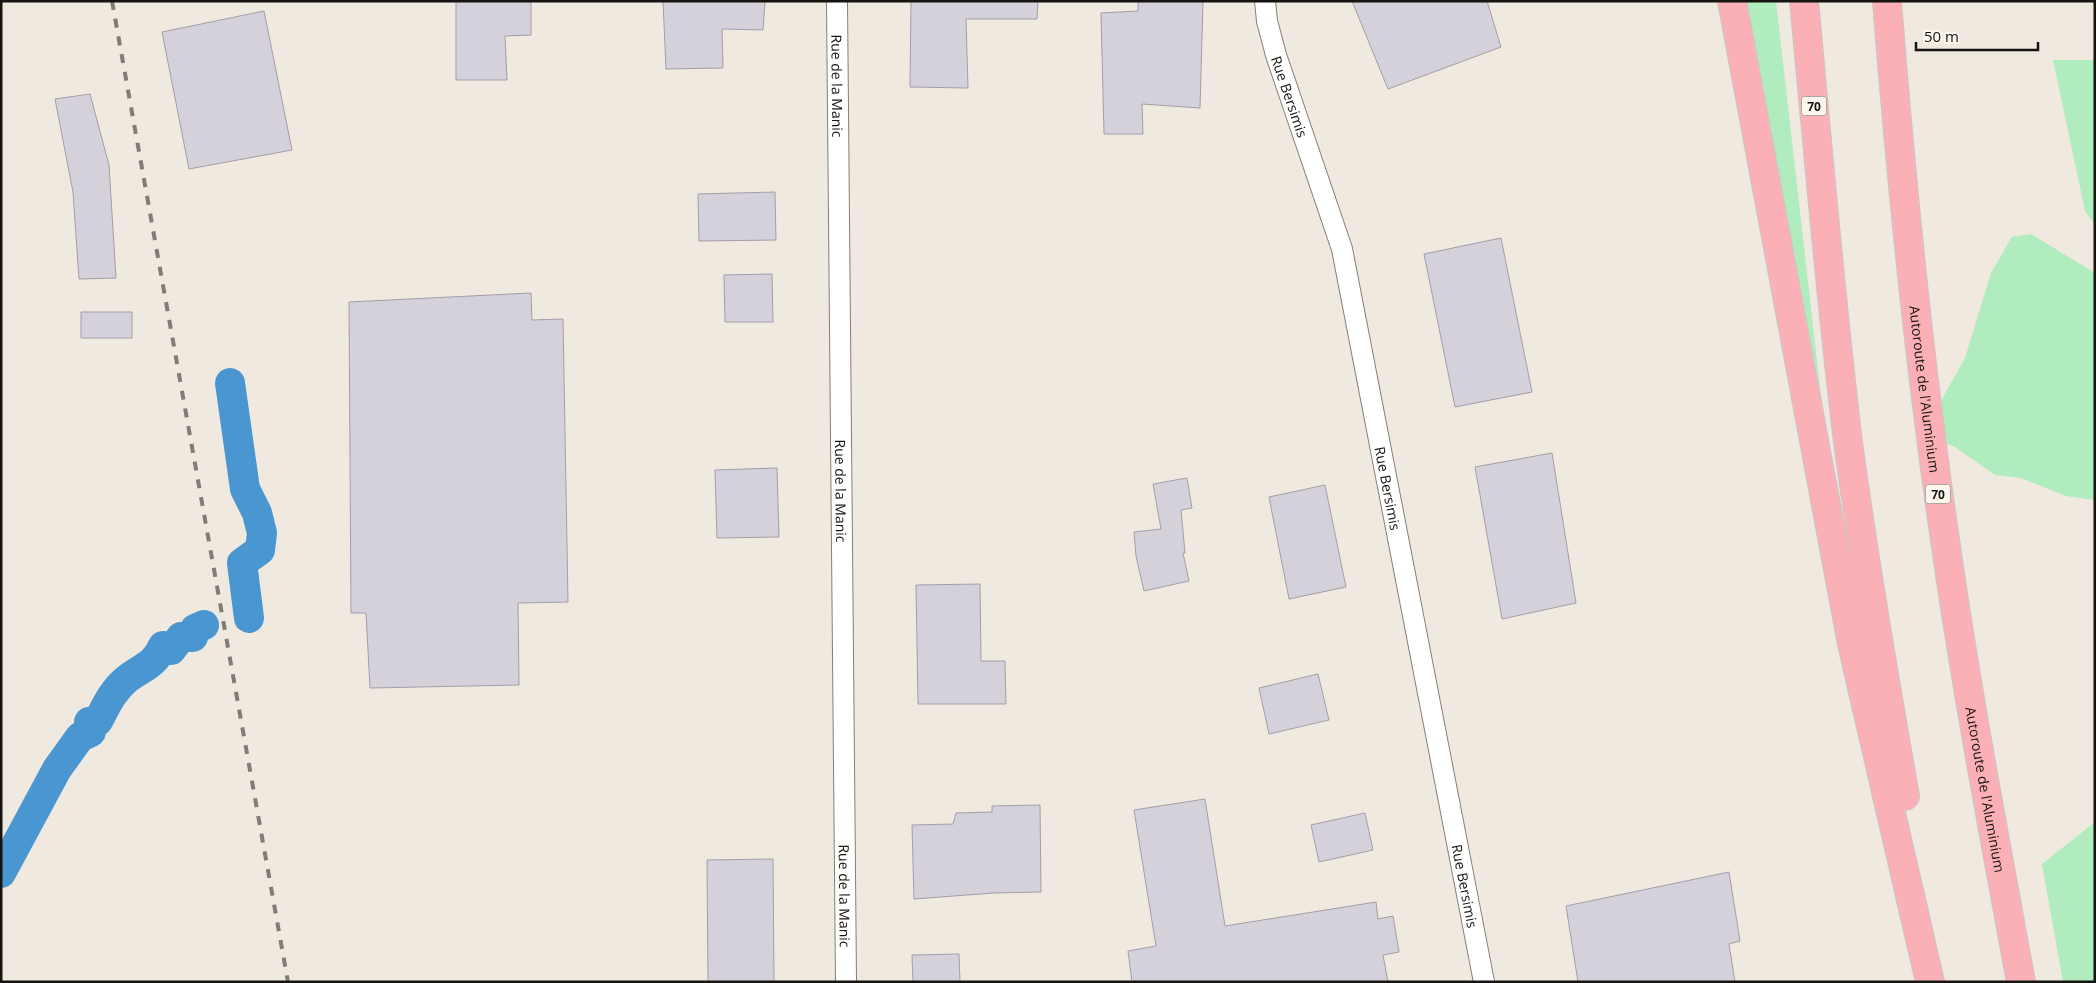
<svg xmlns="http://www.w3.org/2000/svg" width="2096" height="983" viewBox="0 0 2096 983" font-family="'Open Sans',sans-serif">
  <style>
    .green { fill: #b0ecbe }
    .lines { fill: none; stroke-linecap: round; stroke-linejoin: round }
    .river { stroke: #4996d0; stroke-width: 30 }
    .building { fill: #d5d1da; stroke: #a29ea7 }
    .minor-casing { stroke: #847f77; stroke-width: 22 }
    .highway-casing { stroke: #c7c7c6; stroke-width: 30 }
    .minor { stroke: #fff; stroke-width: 20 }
    .highway { stroke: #fbb0b7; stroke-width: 28 }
    .rail { stroke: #807c76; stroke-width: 4; stroke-dasharray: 9 9; stroke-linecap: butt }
    .labels { text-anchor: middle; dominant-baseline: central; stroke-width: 4; stroke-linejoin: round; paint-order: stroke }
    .shield { fill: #fcf6ed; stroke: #5b5853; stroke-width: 1 }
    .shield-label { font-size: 12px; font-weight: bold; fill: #161411 }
    .street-label { font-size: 14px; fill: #161411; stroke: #fcf6ed }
  </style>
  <rect width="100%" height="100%" fill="#efe9e0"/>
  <path class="green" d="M1742 1H1776L1834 510Z
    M2053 60H2095V225L2085 211Z
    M2031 234 2095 273V500L2066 496 2021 478 1995 475 1955 447 1943 442 1939 428 1942 399 1965 358 1991 273 2012 237Z
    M2095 822V982H2063L2042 864Z"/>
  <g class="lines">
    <path class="river" d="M230 383 245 489 257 513 262 533 260 550 242 563 249 618
      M1 873 57 769 80 737 91 732 89 722 98 721C106 706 113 690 127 679 142 667 154 666 163 646L171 650 181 637H193L195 629 204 625"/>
  </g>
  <path class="building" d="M456 1H531V35L505 36 507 80H456Z
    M663 1H765L763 30 722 29 723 68 666 69Z
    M911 1H1038L1037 19H966L968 88 910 87Z
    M1138 1H1203L1200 108 1142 104 1143 134H1104L1101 13 1138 11Z
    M1352 1H1487L1501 47 1388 89Z
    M264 11 292 150 189 169 162 32Z
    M90 94 109 165 116 278 79 279 73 192 55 99Z
    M775 192 776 240 699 241 698 194Z
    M1501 238 1532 392 1455 407 1424 254Z
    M772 274 773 322H725L724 275Z
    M531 293 532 320 563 319 568 602 518 603 519 685 370 688 366 613H351L349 302Z
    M81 312H132V338H81Z
    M1552 453 1576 603 1502 619 1475 467Z
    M777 468 779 537 717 538 715 470Z
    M1187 478 1192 508 1181 510 1185 553H1183L1189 581 1144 591 1136 556 1134 532 1161 529 1153 484Z
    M1325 485 1346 587 1289 599 1269 497Z
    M980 584 981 661H1005L1006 704H918L916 585Z
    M1318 674 1329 720 1269 734 1259 688Z
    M1205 799 1225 926 1376 902 1378 919 1393 916 1399 952 1383 955 1388 982H1132L1128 951 1156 946 1134 810Z
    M1040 805 1041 892 994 893 914 899 912 825 953 824 956 813 992 812V806Z
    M1365 813 1373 850 1319 862 1311 825Z
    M773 859 774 982H708L707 860Z
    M1729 872 1740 941 1729 944 1735 982H1578L1566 906Z
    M959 954 960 982H913L912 955Z"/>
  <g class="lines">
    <g class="minor-casing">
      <g id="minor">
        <path id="s1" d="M837 1 846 982"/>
        <path id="s2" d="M1265 1 1267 21 1276 55 1342 249 1484 982"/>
      </g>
    </g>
    <g class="highway-casing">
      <g id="highway">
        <path d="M1732 1 1852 644 1930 982"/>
        <path d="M1804 1C1818 148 1830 295 1848 442 1864 560 1884 678 1905 796"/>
        <path id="s3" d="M1887 1C1901 181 1919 361 1945 540 1966 688 1994 835 2021 982"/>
      </g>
    </g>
    <use href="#minor" class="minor"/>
    <use href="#highway" class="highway"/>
    <path class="rail" d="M112 1 288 982"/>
  </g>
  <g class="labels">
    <g class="shield">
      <rect x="1801.5" y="96.5" width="25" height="19" rx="4"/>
      <rect x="1925.5" y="484.5" width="25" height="19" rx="4"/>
    </g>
    <g class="shield-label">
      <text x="1814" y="106">70</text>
      <text x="1938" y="494">70</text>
    </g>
    <g class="street-label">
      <text stroke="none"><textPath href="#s1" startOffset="85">Rue de la Manic</textPath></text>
      <text stroke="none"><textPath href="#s2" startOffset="99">Rue Bersimis</textPath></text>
      <text stroke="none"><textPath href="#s3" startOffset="390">Autoroute de l'Aluminium</textPath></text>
      <text stroke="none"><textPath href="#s2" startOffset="504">Rue Bersimis</textPath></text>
      <text stroke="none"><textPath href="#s1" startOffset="490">Rue de la Manic</textPath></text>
      <text stroke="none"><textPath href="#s3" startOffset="795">Autoroute de l'Aluminium</textPath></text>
      <text stroke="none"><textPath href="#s2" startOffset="909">Rue Bersimis</textPath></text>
      <text stroke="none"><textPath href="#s1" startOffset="895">Rue de la Manic</textPath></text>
    </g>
  </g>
  <rect width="2096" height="983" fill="none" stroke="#161411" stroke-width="5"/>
  <path d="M1916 42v8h122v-8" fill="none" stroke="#161411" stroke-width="2.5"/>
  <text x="1924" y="42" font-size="15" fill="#161411" stroke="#fcf6ed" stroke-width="4" paint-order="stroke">50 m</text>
</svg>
